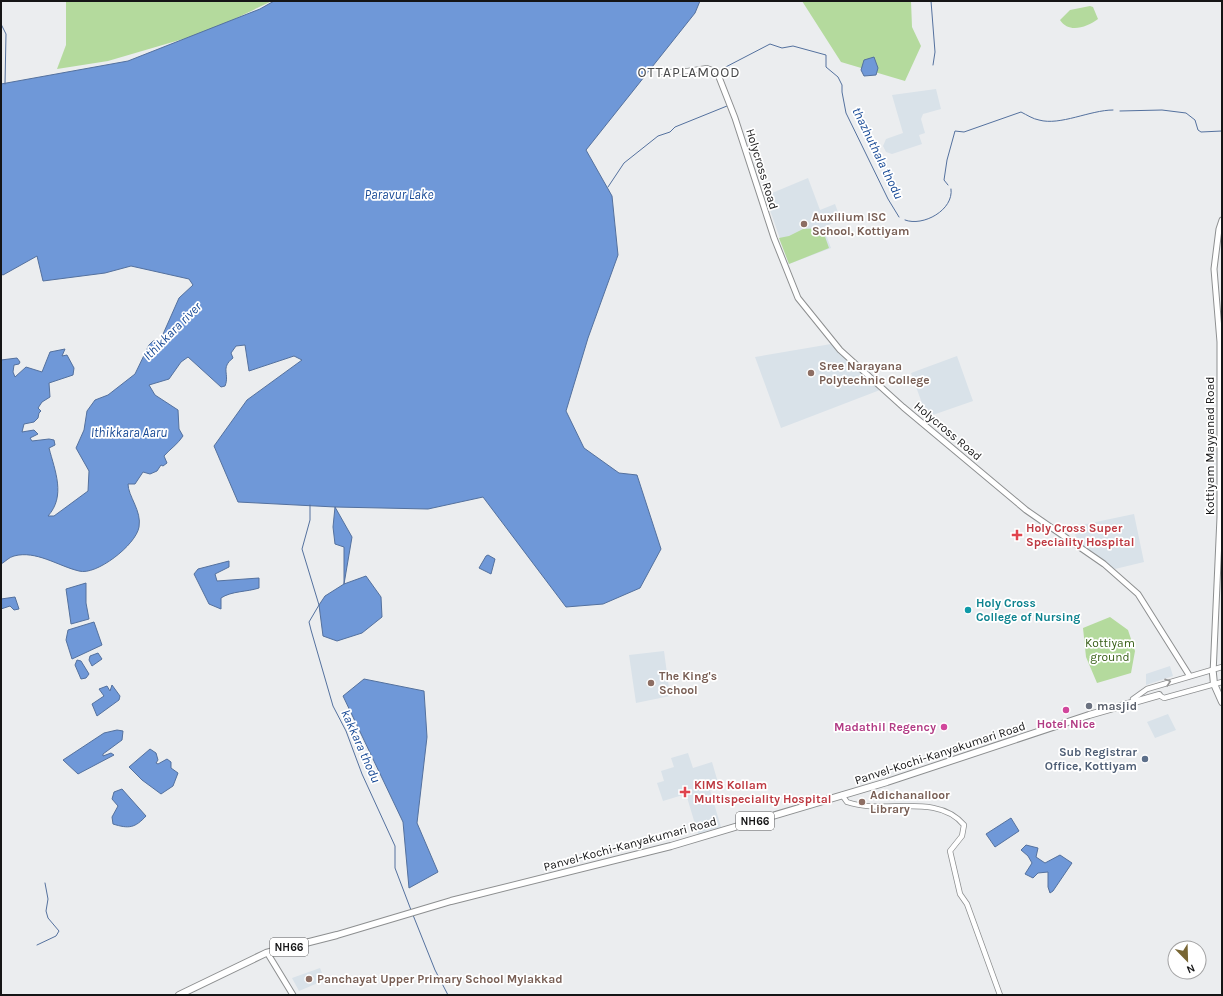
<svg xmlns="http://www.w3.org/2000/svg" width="1223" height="996" viewBox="0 0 1223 996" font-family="Karla,sans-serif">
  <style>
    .built { fill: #d9e2e9 }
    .green { fill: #b4da9d }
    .water { fill: #6f98d8; stroke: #54719e }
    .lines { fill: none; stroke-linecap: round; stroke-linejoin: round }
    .stream { stroke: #54719e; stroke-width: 1 }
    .tertiary-casing { stroke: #8d8f90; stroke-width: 6 }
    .secondary-casing { stroke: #8d8f90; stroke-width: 7 }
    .primary-casing { stroke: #8d8f90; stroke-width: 8 }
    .trunk-casing { stroke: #8d8f90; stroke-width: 8 }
    .tertiary { stroke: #fff; stroke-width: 4.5 }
    .secondary { stroke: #fff; stroke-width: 5 }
    .primary { stroke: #fff; stroke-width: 6 }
    .trunk { stroke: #fff; stroke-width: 6 }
    .oneway { stroke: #969696 }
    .education-dot { fill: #8d6e63; stroke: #fff; stroke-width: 1.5 }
    .health-dot { fill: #e0444e; stroke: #fff; stroke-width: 1.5 }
    .culture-dot { fill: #0f9aa8; stroke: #fff; stroke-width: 1.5 }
    .worship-dot { fill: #6b7280; stroke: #fff; stroke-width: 1.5 }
    .hotel-dot { fill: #d1479c; stroke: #fff; stroke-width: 1.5 }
    .service-dot { fill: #5c6f8a; stroke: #fff; stroke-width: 1.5 }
    .labels { text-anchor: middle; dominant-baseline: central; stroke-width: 3.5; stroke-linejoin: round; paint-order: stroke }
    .shield { fill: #fff; stroke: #5b5b5c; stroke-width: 1 }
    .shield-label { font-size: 11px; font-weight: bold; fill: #151516 }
    .street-label { font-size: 12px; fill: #151516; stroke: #fff }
    .education-label { font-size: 12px; font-weight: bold; fill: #785e54; stroke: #fff; text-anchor: start }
    .health-label { font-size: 12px; font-weight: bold; fill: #be3a42; stroke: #fff; text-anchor: start }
    .culture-label { font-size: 12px; font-weight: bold; fill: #0d838f; stroke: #fff; text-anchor: start }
    .park-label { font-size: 12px; fill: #375e16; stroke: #fff }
    .worship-label { font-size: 12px; font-weight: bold; fill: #5b616d; stroke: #fff; text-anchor: start }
    .hotel-label { font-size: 12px; font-weight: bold; fill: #b23c85; stroke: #fff }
    .service-label { font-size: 12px; font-weight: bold; fill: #4e5e75; stroke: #fff; text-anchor: end }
    .water-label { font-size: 13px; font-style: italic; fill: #184a96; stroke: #fff }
    .quarter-label { font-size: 14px; letter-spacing: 1px; fill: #48494a; stroke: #fff }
  </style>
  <rect width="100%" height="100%" fill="#ebedef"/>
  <path class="built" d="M936 89 941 109 923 114 921 119 925 133 919 135 922 144 892 154 886 152 883 146 886 139 903 133 892 95Z
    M808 178 820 210 835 204 841 220 823 227 831 248 789 264 765 196Z
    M831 344 880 390 781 428 755 357Z
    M957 356 973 401 927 417 911 373Z
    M1134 514 1144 562 1115 569 1086 549 1077 539 1072 527Z
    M664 651 670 696 636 703 629 655Z
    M1170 666 1173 676 1146 685V674Z
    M1168 714 1176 730 1155 738 1147 722Z
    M688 753 693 768 712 762 719 786 710 790 721 827 698 834 686 794 663 801 657 783 664 781 661 771 674 767 671 758Z
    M320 968 325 980 299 991 292 978Z"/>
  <path class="green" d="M66 1H272L207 32 108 61 57 69 66 45Z
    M802 1H911L912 27 921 46 905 81 841 62Z
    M1090 6 1093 7 1098 19C1087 27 1069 34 1060 20L1070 10Z
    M822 228 829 248 789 264 779 238 789 236 803 229Z
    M1110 617 1128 630 1135 651 1131 673 1097 683 1086 657 1083 628Z"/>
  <path class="water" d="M274 1H700L695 13 586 150 612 196 618 255 588 338 566 411 584 448 619 473 637 475 661 549 640 588 603 604 566 607 483 497 428 509 335 507 352 537 344 584 366 576 381 597 382 617 362 633 337 641 323 636 319 605 325 596 344 584V547L335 544 333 527 335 507 238 502 214 446 247 400 302 360 294 356 249 371 245 345 236 346 231 353 233 358C220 368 230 374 225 386L221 387 188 357 181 362 169 379 149 385 155 395 178 410 179 429 183 436C178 444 170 449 164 456L167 463 163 466 161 465 157 471 150 474 143 472 135 484H128C128 496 142 511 139 527 136 545 96 576 79 571 58 566 36 550 14 556 9 557 5 562 1 564V360L17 358 20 362 19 364 14 365 13 372 15 377 26 367 42 372 50 352 65 349 62 356 67 355 74 368 73 375 49 383 50 397 42 402 38 408 41 411 39 413 38 418 34 422 24 424 22 432 34 430 38 434 30 438 32 441 49 439 54 440 55 445 49 448C55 471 66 496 48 516H54L88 491 89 471 76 448 84 430 87 411 95 400 108 395 135 374 149 345 153 341H160L179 298 193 285 189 279 131 266 105 273 43 281 37 256 3 275 1 274V84L128 61 260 9Z
    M874 57 878 68 876 75 864 76 861 70 864 60Z
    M488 555 495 559 491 574 479 568 486 556Z
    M229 561V567L215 574 217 581 259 578V588C247 592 231 591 221 598V609L209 604 194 574 198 569Z
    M86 583V603L89 619 71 624 66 589Z
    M15 597 19 609 14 610 10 606 1 609V599Z
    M94 622 102 645 72 659 66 640 68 630Z
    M98 653 102 659 92 666 89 660 90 656Z
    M77 660 81 661 89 674 86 678 81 679 75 665Z
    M364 679 424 691 427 737 417 823 438 872 409 888 403 822 343 696Z
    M112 685 120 696 119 700 97 716 92 704 104 696 99 689 107 686 110 691Z
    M117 730 123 731 122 740 103 754V756L111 753 114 755 78 774 63 760 104 733Z
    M150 749 156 753 158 760 156 763 158 764 167 759 171 762V768L178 773 173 786 161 794 142 780 129 767Z
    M122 789 146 816C135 828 129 829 113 824L112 817 118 806 112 799 114 792Z
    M1011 818 1019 831 995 847 986 834Z
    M1026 845 1038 848 1036 857 1045 863 1060 855 1072 863 1053 891 1050 893 1048 887V872L1038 873 1033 878 1025 874 1032 863 1028 856 1021 850Z"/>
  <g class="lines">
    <path class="stream" d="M931 1 935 52 933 65
      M1 24 6 34 5 84
      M718 71 770 44 782 48 793 46 826 55V67L838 77 842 85V92L846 113 888 199 899 217
      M1120 111 1162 110 1186 113 1195 120 1198 130 1201 132 1222 131
      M948 185 944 180 947 160 955 131 964 132 1021 112C1027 115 1033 119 1039 120 1060 126 1090 110 1113 110
      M608 187 624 163 658 136 670 132 675 127 727 106
      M905 220C923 227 954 210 951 189
      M310 505V520L302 549 319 605 309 622 311 630 333 706 346 731 362 774 395 846V868L411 910
      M413 915 435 970 448 995
      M37 945 56 936 59 931 48 918 46 911 48 899 45 883"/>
    <g class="tertiary-casing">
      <path id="tertiary" d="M662 72H681L707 68 717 72
        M1159 695 1164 698 1222 682
        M1133 699 1147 689 1222 667
        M842 795 847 802C884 815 937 792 964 825L962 836 950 851 960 894 967 904 1000 995"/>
    </g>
    <g class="secondary-casing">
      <path id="secondary" d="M717 72 735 118 774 238 798 298 840 350 903 407 1026 510 1104 564 1138 594 1189 675
        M1213 674 1220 517V342L1214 269 1219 229 1222 220
        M268 954 293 995"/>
    </g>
    <g class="primary-casing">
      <path id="primary" d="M1213 674 1214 684 1222 702"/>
    </g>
    <g class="trunk-casing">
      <path id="trunk" d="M179 995 266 953 337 935 451 901 671 846 887 782 1089 715 1159 695"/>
    </g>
    <use href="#tertiary" class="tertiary"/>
    <use href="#secondary" class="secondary"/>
    <use href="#primary" class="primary"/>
    <use href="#trunk" class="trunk"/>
  </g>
  <defs><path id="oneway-chevron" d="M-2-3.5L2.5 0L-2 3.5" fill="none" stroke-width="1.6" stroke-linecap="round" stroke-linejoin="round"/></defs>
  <use class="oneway" href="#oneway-chevron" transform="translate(1168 682) rotate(-18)"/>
  <g class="education-dot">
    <circle cx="804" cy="224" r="4"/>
    <circle cx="811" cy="373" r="4"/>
    <circle cx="651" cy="683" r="4"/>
    <circle cx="862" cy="802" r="4"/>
    <circle cx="309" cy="979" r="4"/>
  </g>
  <g class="health-dot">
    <path d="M1015 529h4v4h4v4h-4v4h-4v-4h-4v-4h4z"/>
    <path d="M683 786h4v4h4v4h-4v4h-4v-4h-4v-4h4z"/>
  </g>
  <circle class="culture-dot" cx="968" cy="610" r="4"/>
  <circle class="worship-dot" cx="1089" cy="706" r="4"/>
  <g class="hotel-dot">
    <circle cx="1066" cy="710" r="4"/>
    <circle cx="944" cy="727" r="4"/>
  </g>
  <circle class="service-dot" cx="1145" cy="759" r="4"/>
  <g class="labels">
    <g class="shield">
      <rect x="736" y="812" width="38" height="18" rx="3"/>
      <rect x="270" y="938" width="38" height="18" rx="3"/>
    </g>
    <g class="shield-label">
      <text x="755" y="821">NH66</text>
      <text x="289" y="947">NH66</text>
    </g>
    <g class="street-label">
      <text transform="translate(762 169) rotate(73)">Holycross Road</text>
      <text transform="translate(948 431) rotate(40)">Holycross Road</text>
      <text transform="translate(1210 446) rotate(-90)">Kottiyam Mayyanad Road</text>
      <text transform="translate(940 753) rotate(-18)">Panvel-Kochi-Kanyakumari Road</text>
      <text transform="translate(630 844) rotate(-15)">Panvel-Kochi-Kanyakumari Road</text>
    </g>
    <g class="education-label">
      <text x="812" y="217">Auxilium ISC<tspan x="812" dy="14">School, Kottiyam</tspan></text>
      <text x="819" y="366">Sree Narayana<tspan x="819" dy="14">Polytechnic College</tspan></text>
      <text x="659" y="676">The King's<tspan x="659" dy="14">School</tspan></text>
      <text x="870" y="795">Adichanalloor<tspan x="870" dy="14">Library</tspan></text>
      <text x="317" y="979">Panchayat Upper Primary School Mylakkad</text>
    </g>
    <g class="health-label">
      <text x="1026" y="528">Holy Cross Super<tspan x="1026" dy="14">Speciality Hospital</tspan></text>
      <text x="694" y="785">KIMS Kollam<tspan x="694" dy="14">Multispeciality Hospital</tspan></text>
    </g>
    <g class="culture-label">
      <text x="976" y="603">Holy Cross<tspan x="976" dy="14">College of Nursing</tspan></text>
    </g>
    <g class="park-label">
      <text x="1110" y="643">Kottiyam<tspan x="1110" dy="14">ground</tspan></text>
    </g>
    <g class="worship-label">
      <text x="1097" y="706">masjid</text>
    </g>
    <g class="hotel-label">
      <text x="1066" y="724">Hotel Nice</text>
      <text x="936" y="727" text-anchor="end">Madathil Regency</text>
    </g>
    <g class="service-label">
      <text x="1137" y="752">Sub Registrar<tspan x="1137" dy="14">Office, Kottiyam</tspan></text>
    </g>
    <g class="water-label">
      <text transform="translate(878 153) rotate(64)">thazhuthala thodu</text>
      <text x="399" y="194">Paravur Lake</text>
      <text transform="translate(172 331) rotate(-45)">Ithikkara river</text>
      <text x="129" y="432">Ithikkara Aaru</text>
      <text transform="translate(361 746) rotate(66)">kakkara thodu</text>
    </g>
    <g class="quarter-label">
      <text x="689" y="72">OTTAPLAMOOD</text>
    </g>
  </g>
  <rect width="1223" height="996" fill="none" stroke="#151516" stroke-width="4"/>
  <g transform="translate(1187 960) rotate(157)"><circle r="19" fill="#ffffff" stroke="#a1a1a2"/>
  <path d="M0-3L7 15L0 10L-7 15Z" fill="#786634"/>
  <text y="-6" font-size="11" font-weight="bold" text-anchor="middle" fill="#151516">N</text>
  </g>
</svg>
